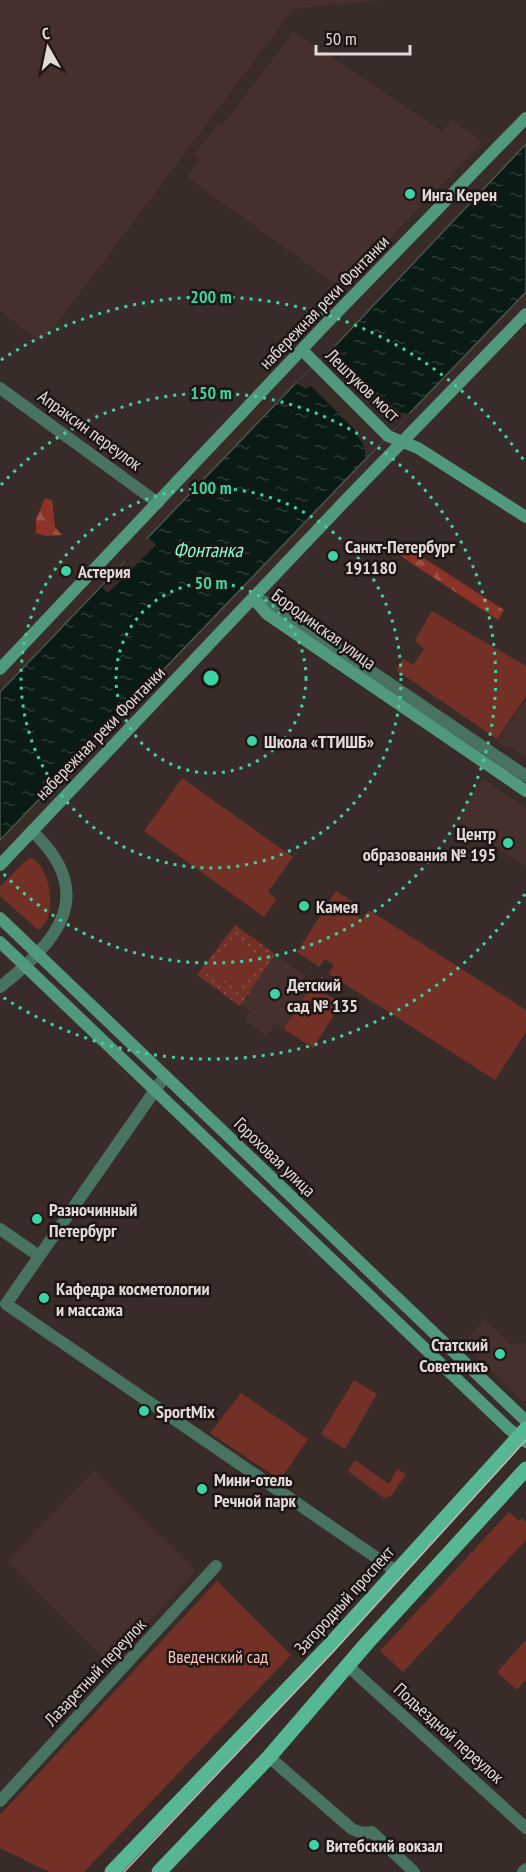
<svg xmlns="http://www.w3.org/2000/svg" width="526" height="1872" viewBox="0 0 526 1872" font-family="'PT Sans Narrow',sans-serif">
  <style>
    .built { fill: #46302d }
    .grass { fill: url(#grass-dots) }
    .forest { fill: url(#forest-firs) }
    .park { fill: #733026 }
    .water { fill: url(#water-ripples); stroke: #4b544f; stroke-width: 1.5 }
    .pier { fill: #392b28 }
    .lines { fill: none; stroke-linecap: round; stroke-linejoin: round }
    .street { stroke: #487361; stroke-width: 12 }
    .secondary { stroke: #51997d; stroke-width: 12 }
    .primary { stroke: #57b693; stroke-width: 15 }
    .tram { stroke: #c1b7b5; stroke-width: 1.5 }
    .ring { fill: none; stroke: #3dd4a3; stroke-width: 3; stroke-dasharray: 3 6 }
    .poi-dot { fill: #3dd4a3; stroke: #1c1514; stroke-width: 2 }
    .labels { text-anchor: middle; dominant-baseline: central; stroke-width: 5; stroke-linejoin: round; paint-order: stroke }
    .poi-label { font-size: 18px; font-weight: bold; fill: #e3dad8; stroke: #1c1514; text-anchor: start }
    .street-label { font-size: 18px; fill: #e3dad8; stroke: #1c1514 }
    .park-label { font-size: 18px; fill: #fbc7bd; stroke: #1c1514 }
    .water-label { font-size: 20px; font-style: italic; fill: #89fcd0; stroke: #1c1514 }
    .centre { fill: #3dd4a3; stroke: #1c1514; stroke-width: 3 }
    .ring-label { font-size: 18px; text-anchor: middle; font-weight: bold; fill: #3dd4a3; stroke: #1c1514; stroke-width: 5; stroke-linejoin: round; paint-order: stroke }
  </style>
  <defs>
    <pattern id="grass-dots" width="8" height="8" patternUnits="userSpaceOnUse" patternTransform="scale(1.5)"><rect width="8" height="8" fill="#733026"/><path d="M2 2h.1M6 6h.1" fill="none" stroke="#874d45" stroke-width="1.8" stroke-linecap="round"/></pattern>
    <pattern id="forest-firs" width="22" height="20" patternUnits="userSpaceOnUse" patternTransform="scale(1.5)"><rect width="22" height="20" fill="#8c3226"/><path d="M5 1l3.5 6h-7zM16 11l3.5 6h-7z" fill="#9c4f45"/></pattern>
    <pattern id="water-ripples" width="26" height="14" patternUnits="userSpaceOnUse" patternTransform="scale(1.5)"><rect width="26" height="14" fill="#0a1a14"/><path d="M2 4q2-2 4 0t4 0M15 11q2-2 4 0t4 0" fill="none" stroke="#2e3b35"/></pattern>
  </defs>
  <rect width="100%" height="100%" fill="#392b28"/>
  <path class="built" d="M0 0H381L293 9 42 343 0 311Z
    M293 32 441 131 452 120 470 132 482 142 342 289 187 177 200 160 194 155 218 124 222 126Z
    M526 698V757L508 745 506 748 497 742Z
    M483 779 526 808V867L455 820Z
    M235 925 306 976 303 980 341 1004 313 1048 274 1024 267 1036 244 1021 250 1011 197 975Z
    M484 1319 512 1345 520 1342 526 1344V1402L521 1400 463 1344Z
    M94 1471 196 1571 109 1664 8 1561Z"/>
  <path class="grass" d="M235 925 275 954 240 1006 197 975Z"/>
  <path class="forest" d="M45 498 52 500 55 527 62 535 46 536 36 533V519Z
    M399 542 504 610 498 620 393 551Z"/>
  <path class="park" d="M432 611 526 666V696L497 739 396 670 403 659 413 665 424 649 415 640Z
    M182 778 293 857 268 892 277 899 264 917 144 831Z
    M30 857C51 865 59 919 38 930L0 896V886Z
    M336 891 360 906 355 914 362 919 369 910 526 1010V1032L495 1080 329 974 334 965 325 959 319 967 297 952Z
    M233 938 262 959 239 991 210 970Z
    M312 985 341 1004 313 1048 284 1029Z
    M354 1380 377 1394 345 1449 321 1434Z
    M241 1393 308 1439 280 1480 210 1433Z
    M355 1460 389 1484 397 1469 406 1474 391 1496 384 1498 348 1471Z
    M509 1512 519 1521 522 1518 526 1522V1540L403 1672 380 1651Z
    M217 1581 291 1655 84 1872H49L0 1848V1815Z
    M526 1640V1680L517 1690 497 1672Z"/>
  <path class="water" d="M526 144V292L0 840V692L293 386 337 344Z"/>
  <path class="pier" d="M337 344V351L340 354 337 357 384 402 386 401 400 412 410 414 365 459V451L362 442 356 435 358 433 311 386 306 389 298 384 293 386Z
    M144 537 147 540 149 538 156 545 108 593 102 588 128 560 125 562 123 560Z"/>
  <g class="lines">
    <path class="street" d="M0 388 158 503
      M253 598 274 605 526 776
      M0 987C58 941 99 894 32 831
      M165 1076 6 1304 396 1571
      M0 1229 39 1256
      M347 1665 526 1828
      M269 1757 352 1829 362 1833 372 1832 414 1872
      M0 1801 216 1566
      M523 1872 526 1869"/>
    <path class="secondary" d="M302 350 388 436 418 448 526 517
      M253 598 267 614 526 791
      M0 669 322 328 526 118
      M0 865 342 504 526 314
      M0 918 526 1421
      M0 942 509 1429 526 1442"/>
    <path class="primary" d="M112 1872 328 1647 526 1429
      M159 1872 269 1757 367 1643 526 1469"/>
    <path class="tram" d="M124 1872 333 1652 526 1440"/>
  </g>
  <g class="ring">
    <circle cx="211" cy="678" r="95"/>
    <circle cx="211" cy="678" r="190"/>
    <path d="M1 485A285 285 0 1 1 1 871"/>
    <path d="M525 894A381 381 0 0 1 1 996M1 360A381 381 0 0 1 525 462"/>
  </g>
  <g class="poi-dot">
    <circle cx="410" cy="194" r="6"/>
    <circle cx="333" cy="556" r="6"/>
    <circle cx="66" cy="571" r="6"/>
    <circle cx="252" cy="741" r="6"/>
    <circle cx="508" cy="843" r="6"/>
    <circle cx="304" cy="906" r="6"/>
    <circle cx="275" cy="994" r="6"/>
    <circle cx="37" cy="1219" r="6"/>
    <circle cx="44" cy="1298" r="6"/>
    <circle cx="500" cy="1354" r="6"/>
    <circle cx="144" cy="1411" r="6"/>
    <circle cx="202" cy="1489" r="6"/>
    <circle cx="314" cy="1845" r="6"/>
  </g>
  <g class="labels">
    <g class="poi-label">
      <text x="422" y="194">Инга Керен</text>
      <text x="345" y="546">Санкт-Петербург<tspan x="345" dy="21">191180</tspan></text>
      <text x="78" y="571">Астерия</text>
      <text x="264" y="741">Школа «ТТИШБ»</text>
      <text x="496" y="833" text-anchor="end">Центр<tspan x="496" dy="21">образования № 195</tspan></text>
      <text x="316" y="906">Камея</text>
      <text x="287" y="984">Детский<tspan x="287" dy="21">сад № 135</tspan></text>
      <text x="49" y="1209">Разночинный<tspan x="49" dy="21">Петербург</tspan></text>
      <text x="56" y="1288">Кафедра косметологии<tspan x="56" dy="21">и массажа</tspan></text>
      <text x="488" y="1344" text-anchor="end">Статский<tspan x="488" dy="21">Советникъ</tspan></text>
      <text x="156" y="1411">SportMix</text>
      <text x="214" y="1479">Мини-отель<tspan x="214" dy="21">Речной парк</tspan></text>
      <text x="326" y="1845">Витебский вокзал</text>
    </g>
    <g class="street-label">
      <text transform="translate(324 302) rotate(-46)">набережная реки Фонтанки</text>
      <text transform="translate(363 385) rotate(44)">Лештуков мост</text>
      <text transform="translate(90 430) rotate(36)">Апраксин переулок</text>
      <text transform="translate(324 629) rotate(36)">Бородинская улица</text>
      <text transform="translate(100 733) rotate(-46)">набережная реки Фонтанки</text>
      <text transform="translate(275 1157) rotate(44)">Гороховая улица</text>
      <text transform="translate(344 1600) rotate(-48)">Загородный проспект</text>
      <text transform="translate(95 1672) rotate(-47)">Лазаретный переулок</text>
      <text transform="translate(449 1733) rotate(42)">Подъездной переулок</text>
    </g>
    <g class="park-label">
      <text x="218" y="1656">Введенский сад</text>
    </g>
    <g class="water-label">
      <text x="208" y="550">Фонтанка</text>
    </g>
  </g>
  <circle cx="211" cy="678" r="9" class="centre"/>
  <g class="ring-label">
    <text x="211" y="303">200 m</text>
    <text x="211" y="399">150 m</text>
    <text x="211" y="494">100 m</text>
    <text x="211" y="589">50 m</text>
  </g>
  <g transform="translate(48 48) rotate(351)" stroke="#1c1514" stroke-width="4.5" paint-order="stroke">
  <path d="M0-4.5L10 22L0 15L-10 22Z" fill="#e3dad8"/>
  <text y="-9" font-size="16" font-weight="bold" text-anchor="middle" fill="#e3dad8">С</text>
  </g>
  <path d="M316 45v9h94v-9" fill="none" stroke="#e3dad8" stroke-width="3"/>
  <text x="325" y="45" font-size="18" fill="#e3dad8" stroke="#1c1514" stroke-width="4.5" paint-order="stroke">50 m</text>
</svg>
